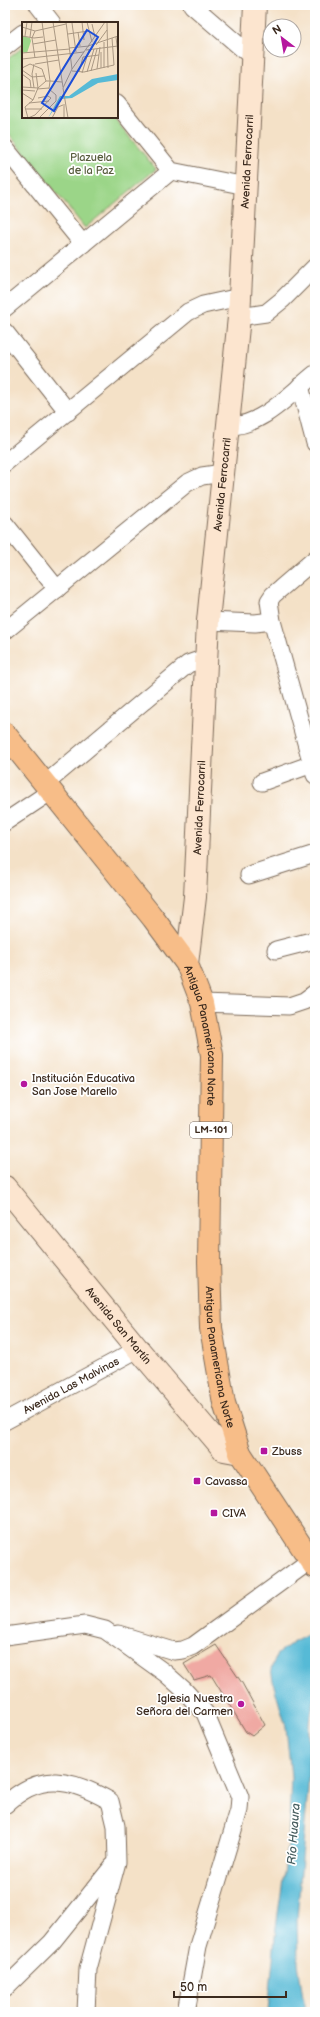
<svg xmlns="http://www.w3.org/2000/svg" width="320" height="2017" viewBox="0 0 320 2017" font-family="'Balsamiq Sans',sans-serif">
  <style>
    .green { fill: #9bd588; stroke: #6b8053 }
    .water { fill: #57bad6; stroke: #49727a }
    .building { fill: #f0a9a3 }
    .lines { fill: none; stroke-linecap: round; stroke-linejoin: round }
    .street-casing { stroke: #7c6a59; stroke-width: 19 }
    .secondary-casing { stroke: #7c6a59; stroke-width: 24 }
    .primary-casing { stroke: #7c6a59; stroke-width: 24 }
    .street { stroke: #fff; stroke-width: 17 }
    .secondary { stroke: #fce5cf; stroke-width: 22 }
    .primary { stroke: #f7bd88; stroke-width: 22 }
    .poi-dot { fill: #b5179e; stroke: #fff; stroke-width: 1.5 }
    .labels { text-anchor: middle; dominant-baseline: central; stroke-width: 3.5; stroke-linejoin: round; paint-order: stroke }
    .shield { fill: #fff; stroke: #766a62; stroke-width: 1 }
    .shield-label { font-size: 10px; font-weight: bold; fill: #3b2a1e }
    .park-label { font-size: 11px; fill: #585d3e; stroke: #fff }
    .street-label { font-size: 11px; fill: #3b2a1e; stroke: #fff }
    .poi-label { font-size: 11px; fill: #3b2a1e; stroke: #fff; text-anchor: start }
    .water-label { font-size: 12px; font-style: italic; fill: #455c5e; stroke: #fff }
    .inset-road { fill: none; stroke: #aa9883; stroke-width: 1 }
    .view { fill: #1d4ed8; fill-opacity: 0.15; stroke: #1d4ed8; stroke-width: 2 }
    .inset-edge { fill: none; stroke: #3b2a1e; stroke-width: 2 }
  </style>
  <rect width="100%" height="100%" fill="#fff"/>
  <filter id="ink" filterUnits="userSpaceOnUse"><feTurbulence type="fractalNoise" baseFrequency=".025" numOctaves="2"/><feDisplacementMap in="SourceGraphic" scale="8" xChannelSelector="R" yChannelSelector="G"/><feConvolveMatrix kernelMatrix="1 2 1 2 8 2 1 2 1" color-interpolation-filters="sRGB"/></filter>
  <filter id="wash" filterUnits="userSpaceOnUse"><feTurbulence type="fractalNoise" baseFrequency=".012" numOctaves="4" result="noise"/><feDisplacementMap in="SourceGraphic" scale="16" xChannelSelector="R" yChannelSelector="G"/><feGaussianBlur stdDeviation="0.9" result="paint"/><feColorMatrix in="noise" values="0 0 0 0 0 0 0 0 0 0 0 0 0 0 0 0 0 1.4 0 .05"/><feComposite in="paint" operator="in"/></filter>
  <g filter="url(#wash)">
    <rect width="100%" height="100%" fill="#f4e1c7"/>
    <path class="green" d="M23 47V117H113L156 169 85 228 5 129V61Z"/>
    <path class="water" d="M315 1631V1697L309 1722 308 1788 297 1919 298 1963 305 2012H268L276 1927 288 1846 291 1777 286 1727 274 1686 271 1669 277 1654 292 1643Z"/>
    <g id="blocks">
      <path class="building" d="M216 1645 242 1683 265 1725 252 1736 246 1732 211 1675 194 1680 184 1664Z"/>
    </g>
  </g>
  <g filter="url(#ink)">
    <use href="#blocks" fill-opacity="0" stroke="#7c6a59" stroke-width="1"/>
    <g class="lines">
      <g class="street-casing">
        <g id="street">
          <path d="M38 5 52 23"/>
          <path d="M192 5 251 56"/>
          <path d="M5 47 23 33"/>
          <path d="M117 104 171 171 246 186"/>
          <path d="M5 148 83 244"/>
          <path d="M5 308 171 171"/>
          <path d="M239 317 266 313 282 300 315 267"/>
          <path d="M5 332 68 412"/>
          <path d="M300 386 315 443"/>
          <path d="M227 426C260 428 291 393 315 374"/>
          <path d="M5 463 188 312 203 305 240 297"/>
          <path d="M5 524 57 589"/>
          <path d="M315 559 273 595 269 601 272 621 315 775"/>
          <path d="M208 621 255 623 272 621"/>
          <path d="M5 631 187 483 202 476 223 473"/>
          <path d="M262 782 315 763"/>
          <path d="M45 784 188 664 205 658"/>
          <path d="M5 822 50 792"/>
          <path d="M249 875 315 854"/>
          <path d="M276 950 315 940"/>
          <path d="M202 1003 289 1006 304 1001 315 993"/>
          <path id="s1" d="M5 1421 138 1349"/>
          <path d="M118 1634 174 1651 183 1650 193 1646 311 1560"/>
          <path d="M5 1636 85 1625 105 1630 165 1673 183 1689 205 1713 240 1797 239 1810 198 1946 186 2012"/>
          <path d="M5 1805C40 1771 71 1779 110 1801L116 1826 117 1862 88 1969 86 2012"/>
          <path d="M5 1988 52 1942 113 1866"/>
        </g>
      </g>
      <g class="secondary-casing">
        <g id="secondary">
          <path id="s2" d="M187 964 195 897 208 621 239 317 255 5"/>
          <path id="s3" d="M5 1187 138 1349 224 1450 240 1453"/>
        </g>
      </g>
      <g class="primary-casing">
        <g id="primary">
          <path id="s4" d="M5 734 153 918 187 964 202 1003 212 1055 209 1262 211 1328 224 1403 240 1453 315 1567"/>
        </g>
      </g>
      <use href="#street" class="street"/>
      <use href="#secondary" class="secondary"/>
      <use href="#primary" class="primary"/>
    </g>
  </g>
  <g class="poi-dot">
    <circle cx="24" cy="1084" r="4"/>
    <rect x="260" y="1447" width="8" height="8" rx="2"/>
    <rect x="193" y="1477" width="8" height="8" rx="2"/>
    <rect x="210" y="1509" width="8" height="8" rx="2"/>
    <circle cx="241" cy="1704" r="4"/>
  </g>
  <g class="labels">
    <rect class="shield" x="190" y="1122" width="42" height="16" rx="3"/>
    <g class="shield-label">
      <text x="211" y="1130">LM-101</text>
    </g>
    <g class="park-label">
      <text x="91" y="157">Plazuela<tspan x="91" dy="13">de la Paz</tspan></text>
    </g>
    <g class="street-label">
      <text stroke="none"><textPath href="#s2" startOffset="805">Avenida Ferrocarril</textPath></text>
      <text stroke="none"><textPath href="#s2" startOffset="481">Avenida Ferrocarril</textPath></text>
      <text stroke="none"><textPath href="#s2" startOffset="157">Avenida Ferrocarril</textPath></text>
      <text stroke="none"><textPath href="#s4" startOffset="367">Antigua Panamericana Norte</textPath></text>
      <text stroke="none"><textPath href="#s3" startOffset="179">Avenida San Martín</textPath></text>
      <text stroke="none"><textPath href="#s4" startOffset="691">Antigua Panamericana Norte</textPath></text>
      <text stroke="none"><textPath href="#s1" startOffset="75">Avenida Las Malvinas</textPath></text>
    </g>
    <g class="poi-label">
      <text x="32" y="1078">Institución Educativa<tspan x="32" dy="13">San Jose Marello</tspan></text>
      <text x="272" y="1451">Zbuss</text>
      <text x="205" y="1481">Cavassa</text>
      <text x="222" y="1513">CIVA</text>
      <text x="233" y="1698" text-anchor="end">Iglesia Nuestra<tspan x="233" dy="13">Señora del Carmen</tspan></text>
    </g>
    <g class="water-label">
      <text transform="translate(294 1834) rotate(-86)">Río Huaura</text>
    </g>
  </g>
  <g transform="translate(22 22)">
    <rect width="96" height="96" fill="#f4e1c7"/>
    <path d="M0 14 8 16 9 19 5 31 0 30Z" fill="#9bd588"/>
    <path d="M96 52V58L76 61 50 76 39 77 26 96 38 74H47L70 57Z" fill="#57bad6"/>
    <path class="inset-road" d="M20 0 28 59 40 60M31 0 41 65M44 0 50 47 41 66 46 96M60 0 62 18M65 0 70 20M85 0 86 46M50 1 54 30M70 2 73 15M0 5 13 9 44 2M56 10 58 24M46 12 66 9M0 14 12 16 21 15M3 14 5 0M8 15 10 0M94 15 96 32M11 22 34 18M74 23 85 8M66 24 96 14M47 26 67 24M64 28 96 24M0 31 48 27M13 36 10 16 13 9M0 37 62 30M12 42 10 52 12 66M13 42 37 38M0 46 8 42 20 47 24 59H28L27 67 34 73V79L17 96M79 46V30M82 46V20M50 47 83 0M75 47 78 25M0 48 10 55 23 54M50 49 62 50 92 43 90 16M69 49 75 27M57 50 61 35 77 33M65 50 72 27M60 51 67 28M0 52 8 58 9 66M0 65 16 66 24 59M15 67 27 66M0 68 13 69M0 71 11 78M7 81 27 79M3 87H20M6 96 3 85 11 78 16 66 14 51M6 96 13 93 29 76 26 74 16 76M30 96 36 85 41 83M42 96V82"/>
    <path class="view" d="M65 8 76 15 32 89 20 81Z"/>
    <rect width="96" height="96" class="inset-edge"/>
  </g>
  <rect width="320" height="2017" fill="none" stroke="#fff" stroke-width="20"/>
  <g transform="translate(282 38) rotate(329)"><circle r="19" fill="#ffffff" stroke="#b1aaa5"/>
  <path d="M0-3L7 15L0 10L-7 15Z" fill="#b5179e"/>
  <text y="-6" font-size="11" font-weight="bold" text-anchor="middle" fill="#3b2a1e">N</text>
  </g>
  <path d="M174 1991v6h112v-6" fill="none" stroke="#3b2a1e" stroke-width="2"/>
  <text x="180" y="1991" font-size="12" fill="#3b2a1e" stroke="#ffffff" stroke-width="3" paint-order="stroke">50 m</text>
</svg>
